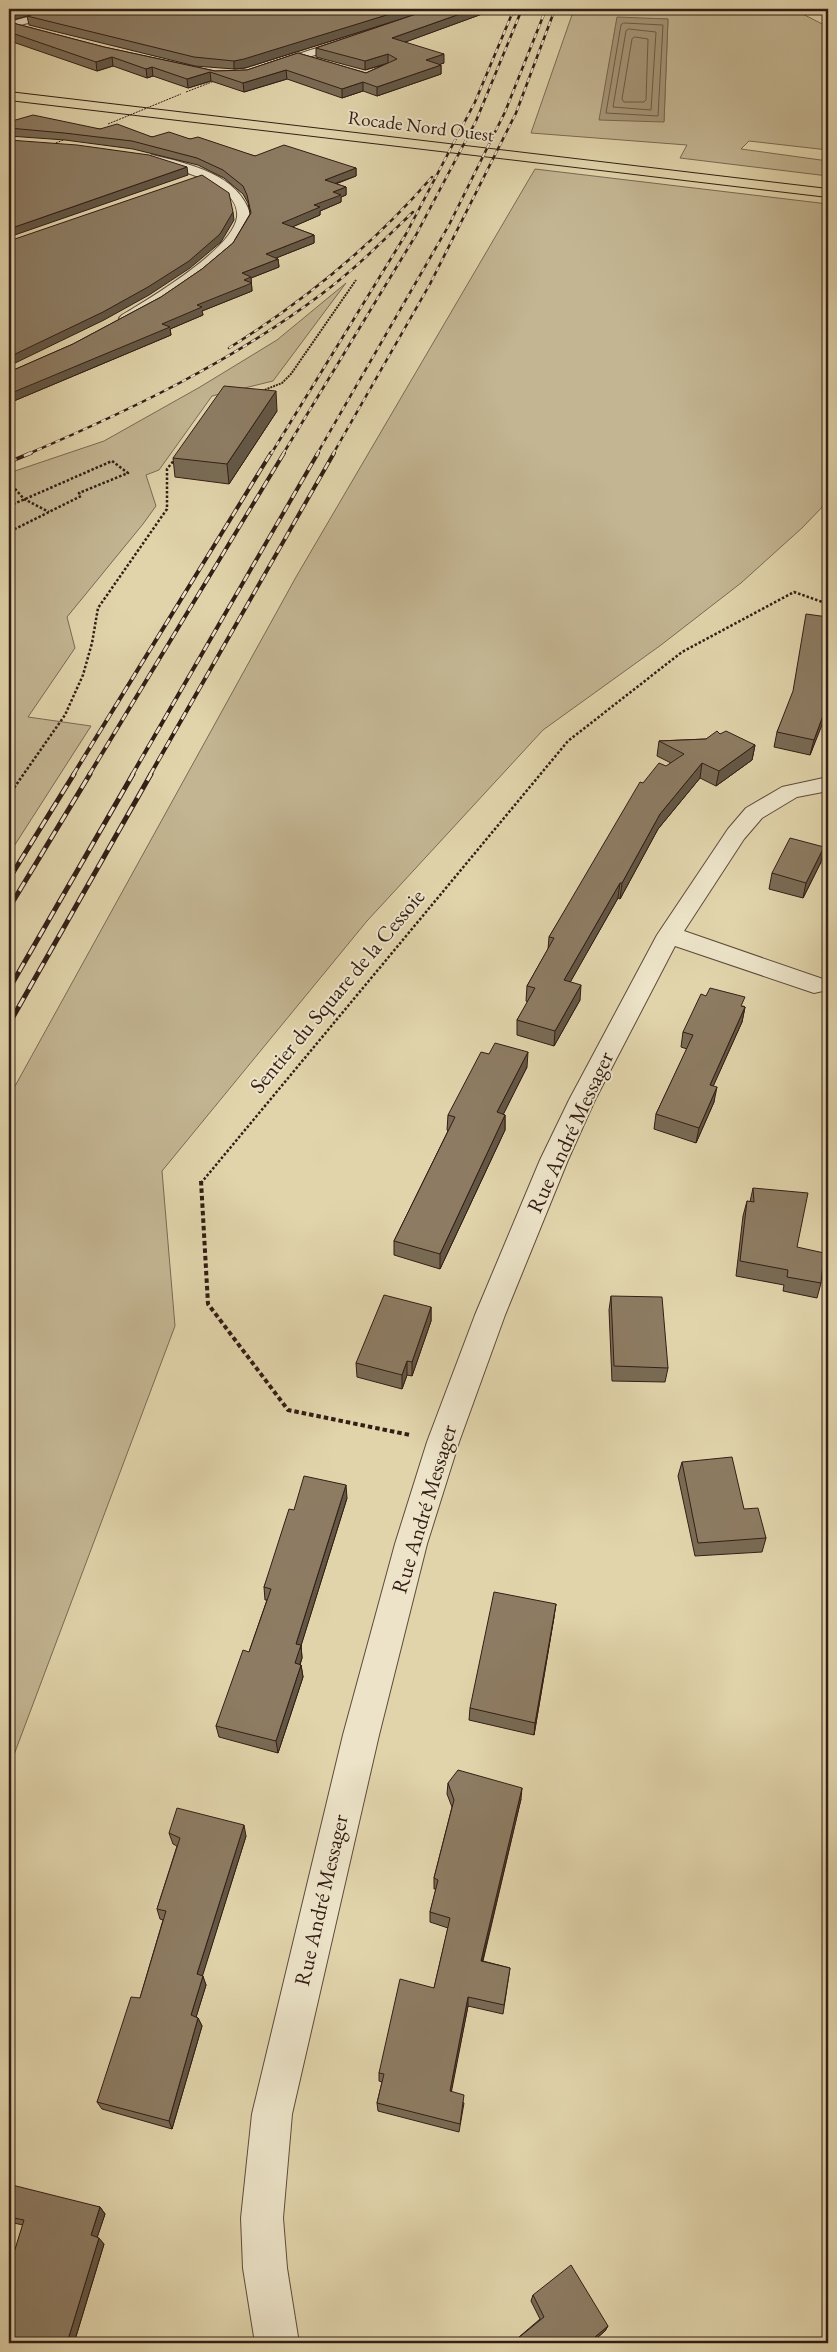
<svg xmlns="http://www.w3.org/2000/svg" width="837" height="2352" viewBox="0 0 837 2352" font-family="'EB Garamond',serif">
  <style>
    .green { fill: #c3b592; stroke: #7b6954; fill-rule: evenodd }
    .water { fill: #a69678; stroke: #786650 }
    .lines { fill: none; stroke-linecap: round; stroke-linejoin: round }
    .shore { stroke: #6c5a46; stroke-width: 1 }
    .minor-casing { stroke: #5e4b3a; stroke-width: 2 }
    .trunk-casing { stroke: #331d15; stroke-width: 2 }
    .path-far3 { stroke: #331d15; stroke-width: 1; stroke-dasharray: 2 1; stroke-linecap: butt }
    .path-far2 { stroke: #331d15; stroke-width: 2; stroke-dasharray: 2 1; stroke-linecap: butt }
    .path-far1 { stroke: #331d15; stroke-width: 2.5; stroke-dasharray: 2.5 2; stroke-linecap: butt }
    .path { stroke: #331d15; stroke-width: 4; stroke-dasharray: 4.5 3; stroke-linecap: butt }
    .minor { fill: #ece3c8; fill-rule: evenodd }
    .trunk { fill: #e1d4ab; fill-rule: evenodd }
    .rail-far2-casing { stroke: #331d15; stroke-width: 2.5 }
    .rail-far1-casing { stroke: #331d15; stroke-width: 4 }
    .rail-casing { stroke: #331d15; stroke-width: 5 }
    .rail-far2 { stroke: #ece3c8; stroke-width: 2; stroke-dasharray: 5; stroke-linecap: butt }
    .rail-far1 { stroke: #ece3c8; stroke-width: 2.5; stroke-dasharray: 8; stroke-linecap: butt }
    .rail { stroke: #ece3c8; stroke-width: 3; stroke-dasharray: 10; stroke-linecap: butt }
    .path-bridge { stroke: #331d15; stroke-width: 1; stroke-dasharray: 2 1; stroke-linecap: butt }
    .wall { fill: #796b55; stroke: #331d15 }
    .shaded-wall { fill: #635745; stroke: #331d15 }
    .building { fill: #8d7c63; stroke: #331d15 }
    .labels { text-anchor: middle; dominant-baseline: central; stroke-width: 4; stroke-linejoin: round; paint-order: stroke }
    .far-street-label { font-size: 19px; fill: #331d15; stroke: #ece3c8 }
    .street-label { font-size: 22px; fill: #331d15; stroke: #ece3c8 }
  </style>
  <rect width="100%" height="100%" fill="#e1d4ab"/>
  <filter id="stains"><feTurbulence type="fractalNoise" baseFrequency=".004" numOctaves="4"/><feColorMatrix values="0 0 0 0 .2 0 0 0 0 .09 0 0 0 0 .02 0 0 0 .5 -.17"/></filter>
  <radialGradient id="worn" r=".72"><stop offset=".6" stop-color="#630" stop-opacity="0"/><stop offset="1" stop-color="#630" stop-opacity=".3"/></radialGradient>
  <path class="green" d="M574 9H793L828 27V150L749 141 741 149 828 161V176L680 158 687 145 531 133ZM617 18 668 19 664 121 600 119Z
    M535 169 828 204V501L802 528 741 583 661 645 543 730 367 921 162 1171 175 1326 9 1768V1097L296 577Z
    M346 283 273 381 212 396 159 470 146 475 156 506 143 524 67 617 75 648 28 717 91 726 9 854V473L104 441 200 387 277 340Z"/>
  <path class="water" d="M617 17 668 19 664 122 599 120Z"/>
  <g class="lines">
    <path class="shore" d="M624 23 663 25 658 116 606 113 621 25Z
      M629 29 656 32 651 110 613 107 626 31Z
      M635 37 648 39 646 100 644 102H624L622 99 632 39Z"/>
    <g class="minor-casing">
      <path id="minor" d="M58 9H75L74 11 9 28V22Z
        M351 37 357 40 355 42 272 69 268 70 262 67 264 65Z
        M152 155C190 164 239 174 251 216 235 257 194 284 158 306 148 312 138 320 127 323L122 321 119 318 122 315C149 299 233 249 237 217 241 183 170 167 147 162L146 159Z
        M828 777V791L797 797 762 818 744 839 684 931 823 979 826 985 823 991 814 993 675 946 595 1100 568 1160 505 1315 459 1442 427 1544 379 1735 292 2114 283 2218 287 2268 299 2343H255L243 2268 241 2218 252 2114 343 1735 395 1544 427 1442 475 1315 540 1160 569 1100 657 935 728 829 746 808 782 787Z"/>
    </g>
    <g class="trunk-casing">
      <path id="trunk" d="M9 92 828 189V197L9 100Z"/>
    </g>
    <path class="path-far3" d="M186 92 217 80
      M53 144 66 139"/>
    <path class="path-far2" d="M262 391 282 383 291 374 356 280"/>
    <path class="path-far1" d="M9 482 24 499 49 512
      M9 506 112 461 128 473 79 493 81 496 15 529
      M9 795 65 715 83 675 92 643 98 608 167 509V469L175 459
      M201 1183 568 741 682 652 794 592 828 604"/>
    <path class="path" d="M201 1181 208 1304 288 1410 410 1435"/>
    <use href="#minor" class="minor"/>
    <use href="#trunk" class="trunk"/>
    <g class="rail-far2-casing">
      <path id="rail-far2" d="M229 348C306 300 373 245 432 177
        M28 454C131 410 233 361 323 293 355 269 384 240 413 212
        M271 454 406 234 475 102 514 9
        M283 454 416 235 476 121 522 9
        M317 454 449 225 505 112 546 9
        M333 454 430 284 516 113 555 9"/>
    </g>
    <g class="rail-far1-casing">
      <path id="rail-far1" d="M9 462 31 453
        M73 775 271 453
        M89 775 284 453
        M132 775 318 453
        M150 775 334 453"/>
    </g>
    <g class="rail-casing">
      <path id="rail" d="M9 879 74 774
        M9 908 90 774
        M9 989 133 774
        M9 1024 151 774"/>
    </g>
    <use href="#rail-far2" class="rail-far2"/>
    <use href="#rail-far1" class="rail-far1"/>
    <use href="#rail" class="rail"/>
    <path class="path-bridge" d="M108 124 181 94"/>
  </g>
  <path class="wall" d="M53 9H233L206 11 221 12 493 10 405 42 444 63 440 64 441 65V74L377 96 363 91 342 98 287 79 244 92 211 81 188 88 153 76 147 78 113 66 97 71 10 41H9V22L104 47 215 71 247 70 298 53 366 73 383 65 365 70 316 57V48L408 17 245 68 234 69 195 66 29 25 27 16Z
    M9 120 12 121 100 129 152 137 190 139 255 156 356 168V176L336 184 346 187V195L341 197V202L320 211V215L292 227 314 235V243L276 258 278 259 279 267 251 278 252 291 202 311 203 315 170 329 171 335 9 403V372L73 344 161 297 202 269 233 243 250 214 248 203 243 194 224 178 198 165 133 149 65 140 9 136Z
    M277 411 229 484 175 477 173 458Z
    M828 617V707L810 755 774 747 777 732Z
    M720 734 755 745 752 760 716 786 700 778 658 829 620 899 618 898 570 982 580 1000 554 1046 517 1035V1020L528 1002 526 1001 527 986 548 949 549 937 643 783 671 763 657 756 659 741 706 739Z
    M821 862 803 898 769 889 772 873Z
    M743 1006 745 1007 742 1022 713 1086 714 1102 696 1143 654 1129 656 1114 687 1049 681 1047 683 1032Z
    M527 1067 503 1114 505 1115V1130L440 1269 394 1255V1241L448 1131 447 1130 448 1115Z
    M753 1188 797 1247 821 1283 817 1298 783 1291 784 1285 736 1276 743 1216 747 1201 750 1202Z
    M611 1296 668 1368 665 1382 612 1381 609 1310Z
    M431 1307V1321L412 1376 407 1375 402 1389 357 1377 356 1363Z
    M682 1462 744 1509 766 1538 762 1552 695 1556 678 1476Z
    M347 1498 301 1645 302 1658 300 1665H301L303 1677 278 1753 219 1737 216 1726 249 1652 267 1600H265L264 1587 294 1510Z
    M554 1617 534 1735 469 1720 470 1708Z
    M448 1783 521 1799 483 1961 510 1968 503 2014 468 2006 451 2091 464 2103 459 2132 378 2111 377 2103 382 2082 379 2081V2073L434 1988 448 1928 430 1922V1912L436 1889H434V1878L452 1807 447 1794Z
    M169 1833 246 1836 202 1976 206 1985 196 2017 198 2018 202 2026 172 2129 102 2109 97 2102 140 1998 163 1920 160 1919 157 1909 177 1846 173 1844Z
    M828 2003V2039H826Z
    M9 2194 100 2207 105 2214 97 2237 104 2244 74 2343H9V2269L23 2225 9 2222Z
    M533 2295 608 2326 605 2331 591 2343H512L540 2319 531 2301Z"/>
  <path class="shaded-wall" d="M20 9H53L9 21V12Z
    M206 9H233L206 11Z
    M406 9H433L245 68 234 69V61Z
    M474 9H493V10L392 47V38Z
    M388 54V63L365 70V61Z
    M444 54V63L426 69V60Z
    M112 57 113 66 97 71 96 62Z
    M441 65V74L377 96V87Z
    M152 67 153 76 147 78 146 69Z
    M286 70 287 79 244 92 243 83Z
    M210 72 211 81 188 88 187 79Z
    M363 82V91L342 98V89Z
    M187 167 188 175 9 237V229Z
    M356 168V176L325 187V180Z
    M346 187V195L341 197V202L320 211V215L283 231 282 223 314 205 333 192Z
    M233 212 234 220 221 242 190 268 149 295 104 320 9 366V357Z
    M314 235V243L266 262V254Z
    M278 259 279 267 251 278 252 291 202 311 203 315 170 329 171 335 9 403V394L197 305 242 273Z
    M276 391 277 411 229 484 227 464Z
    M828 702V710L810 755 814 740Z
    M755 745 752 760 716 786 719 771Z
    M702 763 700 778 658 829 620 899 622 883 660 814Z
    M824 847 821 862 803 898 806 883Z
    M620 883 618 898 563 995 564 980Z
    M581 985 580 1000 554 1046 555 1031Z
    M745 1007 742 1022 707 1100 710 1085Z
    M528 1052 527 1067 497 1127V1112Z
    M717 1087 714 1102 696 1143 699 1128Z
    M505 1115V1130L440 1269V1254Z
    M431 1307V1321L412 1376V1362Z
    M407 1361V1375L402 1389V1375Z
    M346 1485 347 1498 300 1649 301 1645 302 1658 296 1675 295 1663 296 1644Z
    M556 1604 554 1617 534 1735 535 1723Z
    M301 1665 303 1677 278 1753 276 1741Z
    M522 1788 521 1799 480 1971 481 1961Z
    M244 1825 246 1836 200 1984 197 1974Z
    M203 1976 206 1985 194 2024 191 2015Z
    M468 1997V2006L450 2099V2091Z
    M198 2018 202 2026 172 2129 169 2121Z
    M100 2207 105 2214 96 2241 91 2235Z
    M99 2238 104 2244 74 2343H67Z
    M608 2326 605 2331 591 2343H588Z"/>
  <path class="building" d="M9 9H20L9 12Z
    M53 9H179L221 12 238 9H406L244 59 234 61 194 57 27 16Z
    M431 9H474L392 38 444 54 426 60 441 65 377 87 363 82 342 89 286 70 243 83 210 72 187 79 152 67 146 69 112 57 96 62 9 32V22L104 47 215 71 247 70 298 53 366 73 397 59 388 54 365 61 316 48Z
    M33 115 100 129 117 124 152 137 169 132 190 139 198 137 255 156 284 145 356 168 325 180 346 187 333 192 341 195 314 205 320 207 282 223 314 235 266 254 278 259 242 273 251 277 244 280 252 283 197 305 202 307 162 324 170 327 9 394V372L73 344 161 297 202 269 233 243 251 213 247 195 243 186 223 170 197 158 132 141 64 133 9 128V120L12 121Z
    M9 140 77 145 149 155 187 167 9 229Z
    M202 175 229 193 233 212 220 234 189 261 148 287 103 312 9 357V241Z
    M224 386 276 391 227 464 173 458Z
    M806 614 828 617V702L814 740 777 732 793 691Z
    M717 731 720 734 726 731 755 745 719 771 702 763 660 814 622 883H620L564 980 581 985 555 1031 517 1020 535 988 527 986 554 938 549 937 640 782 643 783 659 763 666 766 684 754 659 741 706 739Z
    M790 838 824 847 806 883 772 873Z
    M710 988 745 997 741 1006 745 1007 710 1085 717 1087 699 1128 656 1114 693 1035 683 1032 701 994 706 996Z
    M495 1043 528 1052 497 1112 505 1115 440 1254 394 1241 455 1117 448 1115 481 1052 489 1054Z
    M753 1188 808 1193 797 1247 824 1253 821 1283 787 1277 788 1270 740 1261 747 1201 754 1202Z
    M384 1295 431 1307 412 1362 407 1361 402 1375 356 1363Z
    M611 1296 662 1297 668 1368 614 1366Z
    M732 1457 744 1509 758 1508 766 1538 698 1543 682 1462Z
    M304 1476 346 1485 296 1644 301 1645 295 1663 301 1665 276 1741 216 1726 243 1650 249 1652 271 1589 264 1587 289 1509 294 1510Z
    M494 1592 556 1604 535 1723 470 1708Z
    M458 1770 522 1788 481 1961 510 1968 504 2005 468 1997 450 2091 464 2095 460 2124 377 2103 384 2074 379 2073 400 1979 434 1988 450 1918 430 1912 438 1880 434 1878 454 1800 448 1783Z
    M177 1808 244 1825 197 1974 203 1976 191 2015 198 2018 169 2121 97 2102 131 1997 140 1998 166 1911 157 1909 180 1838 169 1833Z
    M12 2185 100 2207 91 2235 99 2238 67 2343H18L9 2341V2269L24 2220 9 2217V2194Z
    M571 2265 608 2326 588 2343H512L544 2317 533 2295Z"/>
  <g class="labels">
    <g class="far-street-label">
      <text transform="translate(421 126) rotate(7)">Rocade Nord Ouest</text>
    </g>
    <g class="street-label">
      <text transform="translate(337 991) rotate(-50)">Sentier du Square de la Cessoie</text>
      <text transform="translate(570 1132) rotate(-65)">Rue André Messager</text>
      <text transform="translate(424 1509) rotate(-73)">Rue André Messager</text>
      <text transform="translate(321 1900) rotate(-77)">Rue André Messager</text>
    </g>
  </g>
  <rect width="837" height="2352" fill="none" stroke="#e1d4ab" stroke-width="30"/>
  <rect x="10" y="10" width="817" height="2332" fill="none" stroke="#331d15" stroke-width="2.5"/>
  <rect x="15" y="15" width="807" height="2322" fill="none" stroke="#331d15"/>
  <rect width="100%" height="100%" filter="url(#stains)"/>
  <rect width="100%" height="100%" fill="url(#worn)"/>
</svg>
